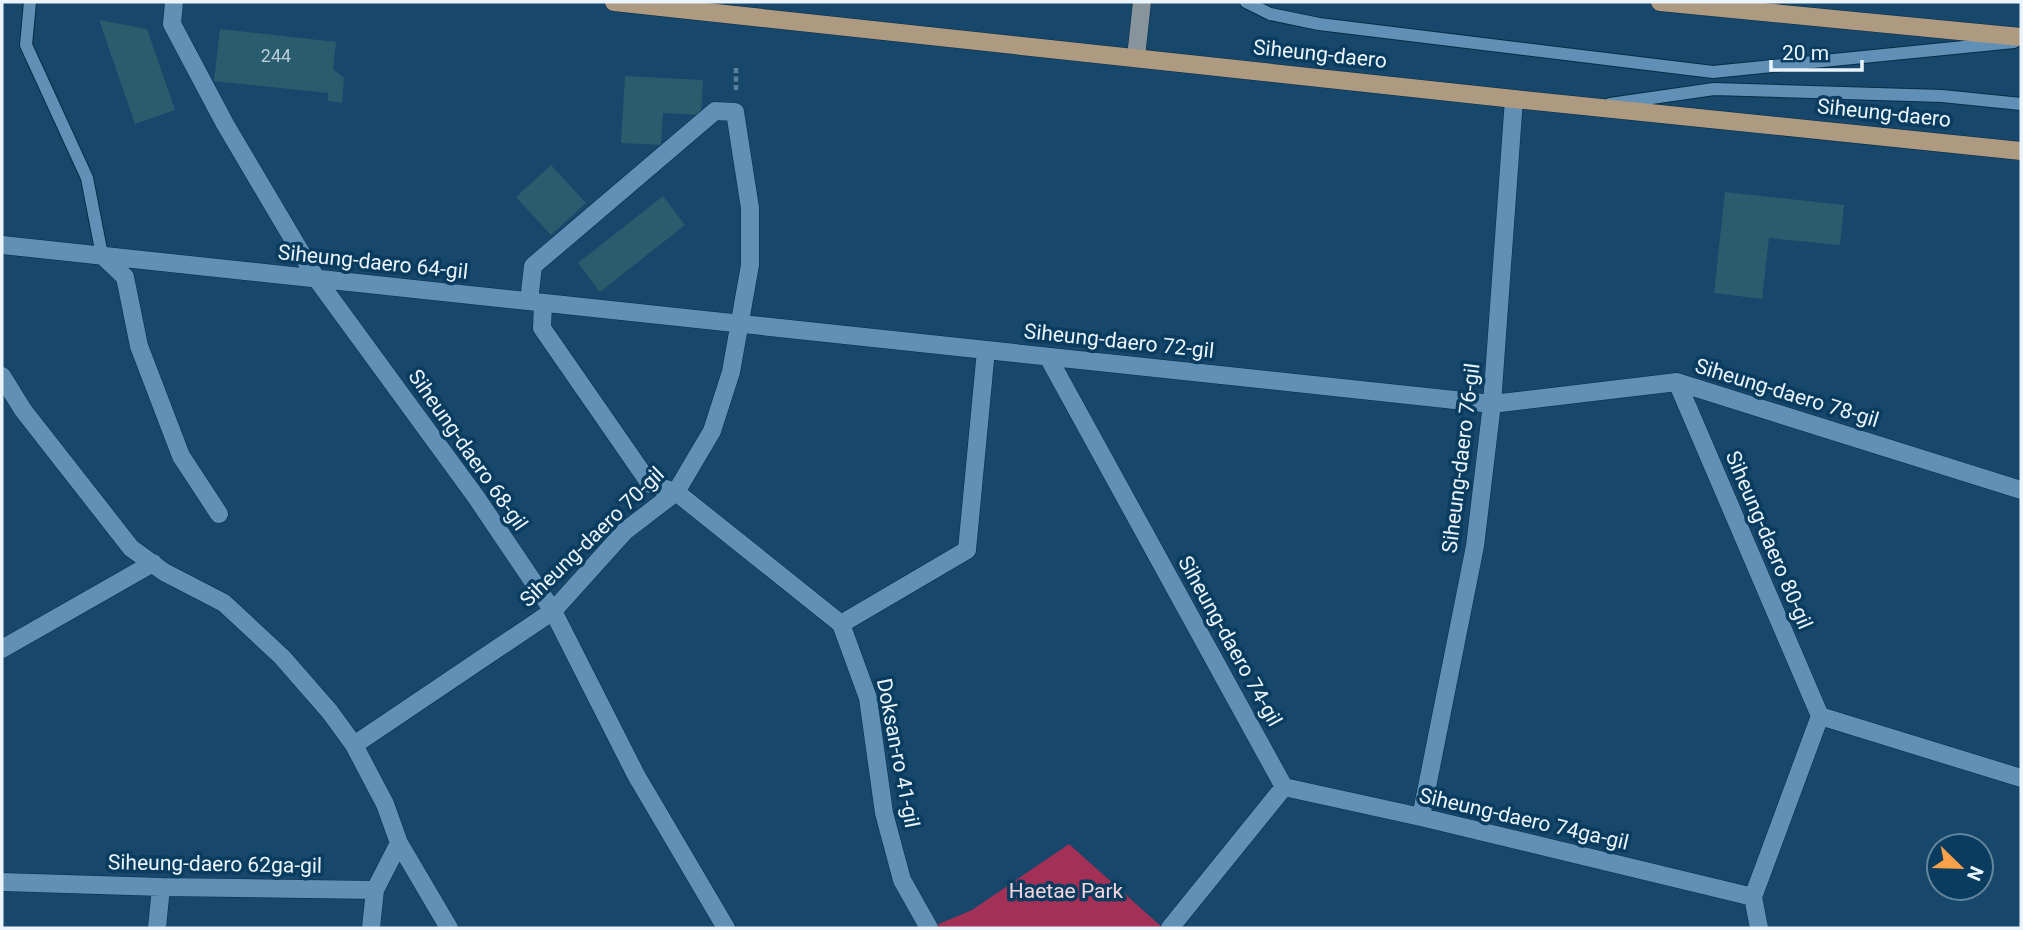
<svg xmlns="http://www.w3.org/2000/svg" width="2023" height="930" viewBox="0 0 2023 930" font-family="Roboto,sans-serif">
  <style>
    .green { fill: #a23057 }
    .building { fill: #295c6d }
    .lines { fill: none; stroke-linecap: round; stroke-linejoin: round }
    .lane-casing { stroke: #072d46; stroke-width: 14 }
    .street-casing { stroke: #072d46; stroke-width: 19 }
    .secondary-casing { stroke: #072d46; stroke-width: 19 }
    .primary-casing { stroke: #072d46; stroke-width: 19 }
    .path { stroke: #5d809a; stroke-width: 4.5; stroke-dasharray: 5 3.5; stroke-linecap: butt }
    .lane { stroke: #6090b6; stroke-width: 12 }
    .street { stroke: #6090b6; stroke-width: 18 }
    .secondary { stroke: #87949c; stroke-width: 18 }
    .primary { stroke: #ae9981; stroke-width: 18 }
    .labels { text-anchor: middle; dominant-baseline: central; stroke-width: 7; stroke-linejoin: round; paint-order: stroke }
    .number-label { font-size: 18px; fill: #baced8 }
    .street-label { font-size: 21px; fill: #eaf4fc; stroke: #093c5e }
    .park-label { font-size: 21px; fill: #f6d5dc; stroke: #093c5e }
  </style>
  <rect width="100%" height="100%" fill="#17476a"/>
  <path class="green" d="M1069 844 1163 928H929L972 910Z"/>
  <path class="building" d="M99 20 147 29 175 110 135 124Z
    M220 29 336 42 333 69 344 78 342 103 328 101V93L214 81Z
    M625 76 703 80 701 115 663 113 661 145 621 143Z
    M551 165 586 203 551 235 516 197Z
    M1725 192 1844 205 1840 245 1769 238 1762 299 1714 293Z
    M663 196 685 225 600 292 578 263Z"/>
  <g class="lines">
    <g class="lane-casing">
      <path id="lane" d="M30 2 26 45 87 178 102 255
        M1246 2 1270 14 1319 24 1713 72 2014 42
        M1610 104 1714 89 1942 96 2021 104"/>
    </g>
    <g class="street-casing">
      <path id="street" d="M174 2 172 24 225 124 316 278 476 497 553 611 636 775 726 928
        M2 245 1492 404 1677 382 2021 490
        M102 255 125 277 139 346 181 456 219 514
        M543 303 542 328 650 484 676 492 841 624 868 698 884 813 902 880 929 928
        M1048 357 1284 787 1170 928
        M2 376 23 410 131 548 164 572 224 603 282 657 330 712 354 745 385 804 399 843 449 928
        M1677 382 1820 716 1753 897 1759 928
        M841 624 967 550 986 350
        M2 649 153 563
        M1820 716 2021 778
        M354 745 553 611 625 531 676 492 712 431 731 372 750 265V208L735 112 715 111 533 266 529 301
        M1284 787 1421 817 1753 897
        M1421 817 1475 546 1492 404 1514 99
        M2 882 161 887 375 890 399 843
        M157 928 161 887
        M371 928 375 890"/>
    </g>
    <g class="secondary-casing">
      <path id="secondary" d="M1136 57 1142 2"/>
    </g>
    <g class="primary-casing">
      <path id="primary" d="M614 2 1514 99 2021 151
        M1660 2 2021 37"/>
    </g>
    <path class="path" d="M736 90V66"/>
    <use href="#lane" class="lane"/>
    <use href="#street" class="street"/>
    <use href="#secondary" class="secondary"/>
    <use href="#primary" class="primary"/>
  </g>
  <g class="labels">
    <g class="number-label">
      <text x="276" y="55">244</text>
    </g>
    <g class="street-label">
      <text transform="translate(1320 54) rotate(6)">Siheung-daero</text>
      <text transform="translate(1884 113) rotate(6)">Siheung-daero</text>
      <text transform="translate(373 262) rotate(6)">Siheung-daero 64-gil</text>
      <text transform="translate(1119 341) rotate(6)">Siheung-daero 72-gil</text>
      <text transform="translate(1787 393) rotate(17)">Siheung-daero 78-gil</text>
      <text transform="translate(468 450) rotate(55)">Siheung-daero 68-gil</text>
      <text transform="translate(1461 458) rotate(-83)">Siheung-daero 76-gil</text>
      <text transform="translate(592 537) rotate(-44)">Siheung-daero 70-gil</text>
      <text transform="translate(1769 540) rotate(67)">Siheung-daero 80-gil</text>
      <text transform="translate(1230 641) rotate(61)">Siheung-daero 74-gil</text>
      <text transform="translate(898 753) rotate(79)">Doksan-ro 41-gil</text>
      <text transform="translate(1524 819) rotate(13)">Siheung-daero 74ga-gil</text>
      <text transform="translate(215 864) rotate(1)">Siheung-daero 62ga-gil</text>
    </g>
    <g class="park-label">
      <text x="1066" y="891">Haetae Park</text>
    </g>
  </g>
  <rect width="2023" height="930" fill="none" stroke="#eaf4fc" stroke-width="7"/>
  <g transform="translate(1960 867) rotate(113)"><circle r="33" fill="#093c5e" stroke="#63869d" stroke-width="2"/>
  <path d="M0-5L12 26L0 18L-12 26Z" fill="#f7a149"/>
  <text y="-10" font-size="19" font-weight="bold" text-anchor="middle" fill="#eaf4fc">N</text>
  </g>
  <path d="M1771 60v10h91v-10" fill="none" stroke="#eaf4fc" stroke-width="3.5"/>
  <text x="1782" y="60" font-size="21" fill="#eaf4fc" stroke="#093c5e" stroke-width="5" paint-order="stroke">20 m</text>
</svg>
